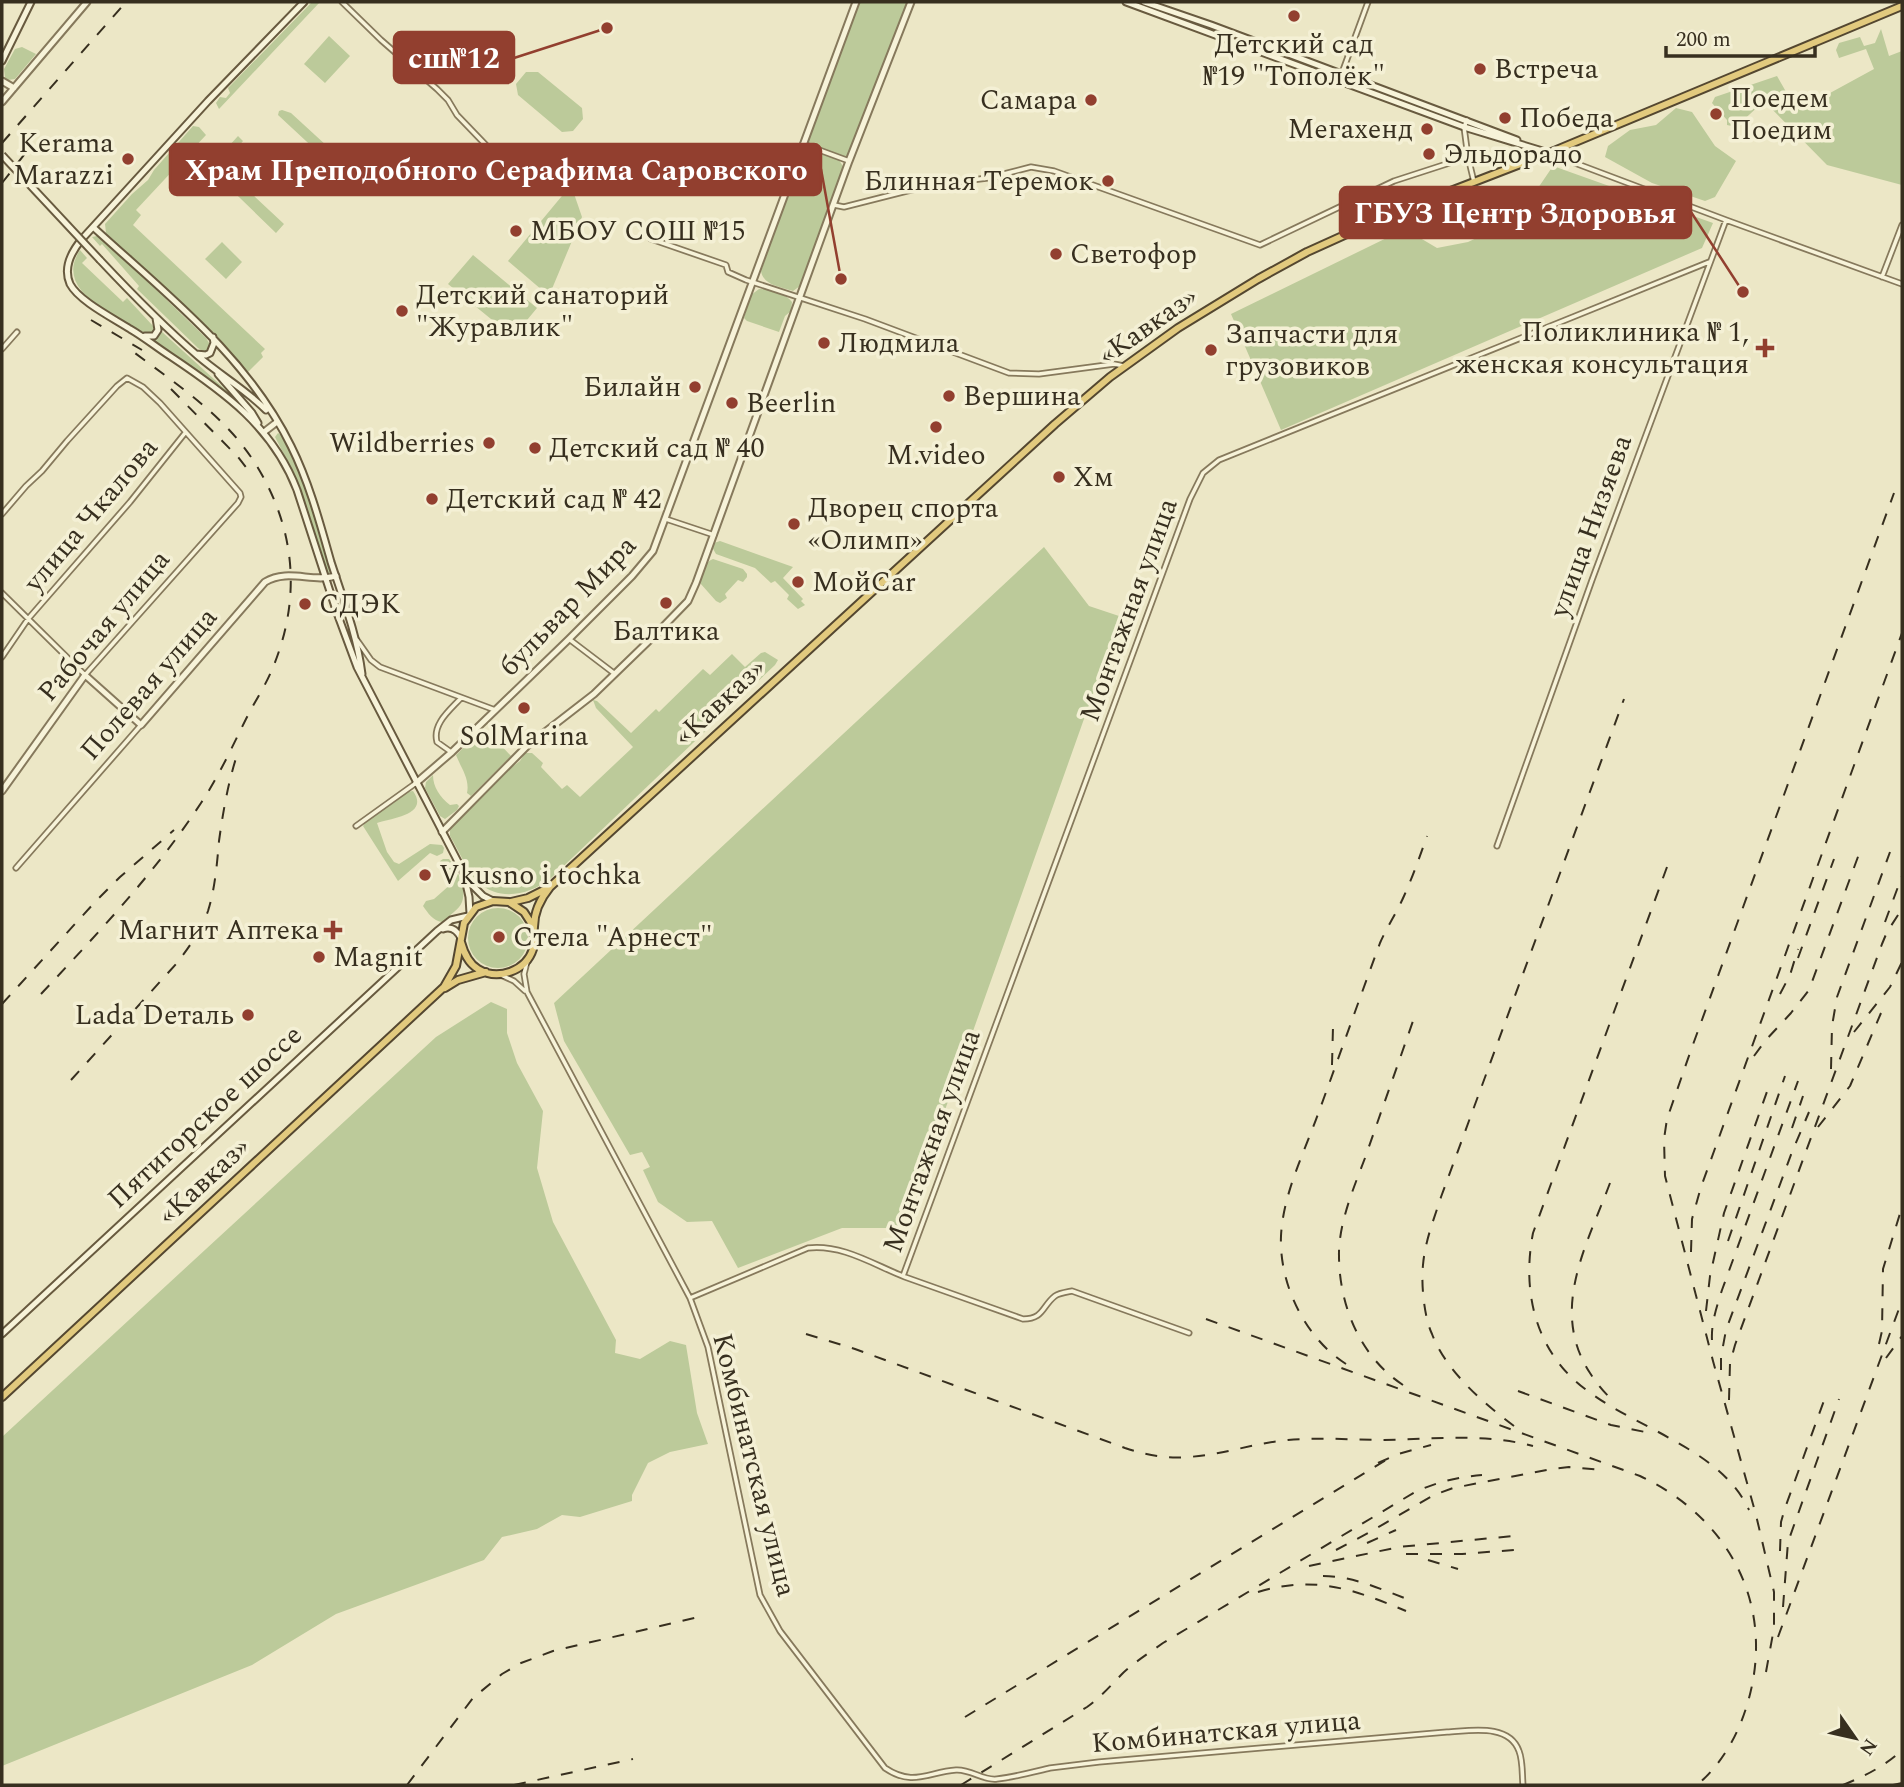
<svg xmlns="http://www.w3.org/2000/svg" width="1904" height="1787" viewBox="0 0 1904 1787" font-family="Spectral,serif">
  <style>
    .green { fill: #bcca9a }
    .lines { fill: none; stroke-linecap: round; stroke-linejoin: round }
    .minor-casing { stroke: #86795c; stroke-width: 7 }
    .tertiary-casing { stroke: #86795c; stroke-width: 9 }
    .secondary-casing { stroke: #685a3f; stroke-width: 9 }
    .trunk-casing { stroke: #544730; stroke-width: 10 }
    .minor { stroke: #f7f3d9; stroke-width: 3.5 }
    .tertiary { stroke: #f7f3d9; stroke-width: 5 }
    .secondary { stroke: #f7f3d9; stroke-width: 5 }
    .trunk { stroke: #e2ca7e; stroke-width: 6 }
    .rail { stroke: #372f1f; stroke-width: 2; stroke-dasharray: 12 12; stroke-linecap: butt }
    .secondary-bridge-casing { stroke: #685a3f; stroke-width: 9; stroke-linecap: butt }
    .secondary-bridge { stroke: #f7f3d9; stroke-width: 5 }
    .poi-dot { fill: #923f2f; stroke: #f4f0d5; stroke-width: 2.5 }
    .labels { text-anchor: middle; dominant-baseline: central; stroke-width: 7; stroke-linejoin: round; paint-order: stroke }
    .poi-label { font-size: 28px; fill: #372f1f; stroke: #f4f0d5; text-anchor: start }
    .street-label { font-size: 28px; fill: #372f1f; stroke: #f4f0d5 }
    .leader { fill: none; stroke: #923f2f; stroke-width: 2.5 }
    .callout-dot { fill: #923f2f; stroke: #f4f0d5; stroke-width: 2.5 }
    .callout { fill: #923f2f; stroke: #923f2f; stroke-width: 2.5 }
    .callout-label { font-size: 30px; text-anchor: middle; font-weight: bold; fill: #fff }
  </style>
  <rect width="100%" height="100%" fill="#ece7c6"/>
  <path class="green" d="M312 2H320L219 109 216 103 220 97 226 98 230 93 228 88Z
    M856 2H911L849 161 803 144Z
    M1881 29 1889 56 1902 51V185L1827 165 1764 101 1736 127 1727 125V120L1712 103 1715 97 1777 76 1789 97 1801 104 1830 93 1874 69 1866 49 1839 58 1836 50 1839 43 1860 37 1864 46 1875 43Z
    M329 36 350 56 325 83 304 64Z
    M22 47 36 54 15 79 8 80 5 78 4 69 15 49Z
    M526 72H538L582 108 583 119 573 131 562 132 518 95 516 84Z
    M1676 108 1692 112 1715 146 1736 161 1715 197 1705 201 1652 183 1605 157 1608 146 1630 130 1656 125Z
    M282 110 291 113 327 146 320 154 278 115 279 111Z
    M193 126 199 127 206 135 136 210 141 215 133 225 265 349 261 353 263 357 248 372 244 371 222 344 106 233 105 224 132 194 148 180 154 170Z
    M238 136 243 141 222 166 284 224 276 233 209 168Z
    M806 149 839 160 844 168 800 286 793 291C781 287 763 285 761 271L804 151Z
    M1553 166 1713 223 1702 248 1281 430 1231 314 1405 229 1437 248 1468 242 1504 225 1508 200 1538 188Z
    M571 185 582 217 549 296 508 261Z
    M97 236 143 277 206 338 211 346 208 351 204 352 198 348 137 289 139 286 102 244 100 246 92 237Z
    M222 242 242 262 226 279 205 259Z
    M80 250 87 258 82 263 123 302 127 298 154 327 153 333 147 334C118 317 52 292 80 250Z
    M473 255 537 308 513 337 448 284Z
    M759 289C769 289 785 293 792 302L791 311 785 316 779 332 747 321 744 318 751 295Z
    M161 331 237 400V402L150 340 158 336Z
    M278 433 281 435C305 477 317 525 331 571L330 573H328L294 474 275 437Z
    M720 541 793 567 783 578 803 599 801 601 805 605 798 609 787 599 789 595 775 581 771 583 755 568 716 554 712 547 714 543Z
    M1044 547 1089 606 1119 616 1111 643 903 1228H842L738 1268 712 1221 687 1222 658 1202 643 1170 650 1167 642 1152 630 1155 564 1041 554 1003Z
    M713 559 743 569 747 574V577L743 582 738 580 725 594 727 598 720 603 716 601 700 583C701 575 704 562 713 559Z
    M765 652 778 660 775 665 550 879C530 894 501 902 479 883 467 871 459 851 450 836V829L508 770 520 761 525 753H532L543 763 541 767 562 789 567 785 580 797 633 747 596 708 593 700 597 701 631 733 656 709 659 712 703 669 710 675 732 654 745 667 761 653Z
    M481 731 496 740 511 756 471 796 467 793C470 779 461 768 456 755Z
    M433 775C433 787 440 797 450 805L457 804 459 806 457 810 445 819 440 816 425 788 426 782Z
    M413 791C430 815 391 818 377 823L387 852 394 862 399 864 430 844 442 845 444 848 443 853 437 856 430 853 398 881 363 826 365 823 407 792Z
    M443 859H449C457 869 467 888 462 902 459 910 448 916 442 922 433 921 428 913 423 906L426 901 434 899 451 884 441 865 439 866 440 861Z
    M468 938a30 30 0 1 1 60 0a30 30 0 1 1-60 0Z
    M491 1002 507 1009V1033L517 1063 543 1111 537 1168 553 1222 616 1340 615 1353 640 1359 670 1341 686 1345 697 1413 708 1444 670 1452 648 1463 632 1495V1501L580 1517 562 1515 537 1529 502 1537 484 1560 336 1614 252 1665 2 1766V1437L436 1037Z"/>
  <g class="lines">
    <g class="minor-casing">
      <path id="minor" d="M342 2 381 40 437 89 448 100 457 115 508 168
        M1339 81 1368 2
        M803 144 849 161
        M1551 154 1726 220 1902 284
        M1468 157 1474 182
        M834 205 844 207 907 191 939 184 988 178 1031 167 1054 171 1260 245 1394 181 1468 157 1464 127 1467 120
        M651 239 726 265 728 272 746 280 865 319 1009 373 1039 374 1114 364 1124 366
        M1882 277 1902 225
        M2 349 17 332
        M2 514 26 486 42 471 67 441 117 386 127 378 143 387 160 403 240 493 241 497 238 503 85 675 2 593
        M666 519 714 535
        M569 639 615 674
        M357 640 371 660 380 667 495 710
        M2 657 28 619 130 502 185 433
        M451 752 437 742C432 724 450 710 461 698
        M356 826 416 783
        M1497 846 1592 580 1726 220
        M16 868 141 725
        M527 962 524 974 527 992 690 1298 708 1347 760 1595 780 1631 885 1768C913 1787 928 1772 956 1770 971 1769 983 1781 997 1779 1015 1777 1033 1772 1050 1768 1066 1766 1083 1764 1099 1762L1447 1732C1470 1731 1509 1723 1519 1751 1523 1761 1522 1775 1523 1785
        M503 976 514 981 525 991
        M903 1276 1190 499 1203 473 1219 460 1709 262
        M690 1298 808 1248C843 1244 874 1265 905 1277 944 1291 984 1305 1023 1319 1044 1319 1042 1306 1055 1296 1059 1293 1067 1292 1072 1291L1189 1333"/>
    </g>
    <g class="tertiary-casing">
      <path id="tertiary" d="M2 81 14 88
        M2 102 87 2
        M264 432 277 422
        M416 783 452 752 569 639 632 576 653 551 856 2
        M2 791 85 675 141 725 265 582C288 568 312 583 336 576
        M442 832 527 746 594 694 657 633 688 601 696 583 849 161 911 2"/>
    </g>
    <g class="secondary-casing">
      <path id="secondary" d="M304 2 208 101 82 239C72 251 63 268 70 284 79 301 113 318 130 329 144 337 156 347 170 356 224 392 273 427 297 490L337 613 357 667 468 881 483 896 493 901
        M1126 2 1464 127 1549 153
        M1144 2 1211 25 1517 140
        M2 61 31 2
        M93 227C166 294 247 356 291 446 309 482 320 523 331 562 343 599 357 635 362 674
        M100 260C131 293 163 326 198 356 220 375 245 389 266 410
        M145 336H154L158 330 156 318
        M196 354 206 355 210 353 214 343 213 337
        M218 374 252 413 258 423
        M465 879 469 897 470 914
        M443 929C451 926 457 930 461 938
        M2 1334 437 931 451 920 468 916"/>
    </g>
    <g class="trunk-casing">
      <path id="trunk" d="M511 902 528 898 546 889
        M461 942C464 953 468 963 478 969 498 981 526 971 533 949 535 941 533 935 534 927 534 912 541 898 550 887L1055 424 1110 377 1178 328 1258 279 1307 252 1391 214 1549 153 1902 6
        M445 988 458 980 486 972
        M2 1397 444 987 456 966 464 923 476 907 493 901 509 902 524 912 533 926"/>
    </g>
    <use href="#minor" class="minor"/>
    <use href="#tertiary" class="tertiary"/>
    <use href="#secondary" class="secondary"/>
    <use href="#trunk" class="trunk"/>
    <path class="rail" d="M2 143 126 2
      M2 183 31 146
      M91 320 142 350
      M171 389 238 457 252 475
      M1667 867 1533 1233C1521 1295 1537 1357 1592 1394 1617 1412 1645 1424 1671 1439 1702 1456 1734 1477 1749 1510
      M1885 922 1902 876
      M1798 958 1834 859
      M41 994C98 933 155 873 201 803 219 776 232 747 246 719 254 703 264 688 271 672 301 603 297 533 258 468 228 417 177 385 131 350
      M1780 994 1790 975 1798 949
      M2 1004 95 902 120 877 174 830
      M1854 1032 1890 987 1902 962
      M1754 1056 1765 1041 1791 1013 1809 990 1859 854
      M1332 1065 1333 1027
      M1831 1069 1832 1026 1837 997 1890 852
      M71 1080 177 963C189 947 201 931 208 911 215 889 217 864 219 841 223 812 228 783 237 755
      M1818 1127 1850 1086 1881 1013
      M1792 1128 1803 1096
      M1610 1183C1587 1245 1549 1310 1590 1373 1597 1384 1605 1394 1615 1402
      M1728 1241 1785 1076
      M1691 1252 1692 1219 1701 1187 1902 633
      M1706 1311 1710 1276 1724 1213 1769 1086
      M1206 1319 1640 1476C1730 1518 1777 1607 1747 1705 1738 1735 1722 1764 1697 1785
      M806 1334 855 1349 1125 1448C1146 1455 1166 1459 1188 1457 1222 1455 1254 1443 1288 1440 1320 1437 1352 1440 1384 1440 1434 1439 1483 1433 1533 1446
      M1712 1340C1711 1323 1717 1306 1722 1290L1798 1081
      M1879 1344 1882 1331 1883 1269 1902 1207
      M1886 1358 1902 1336
      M1346 1364C1305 1338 1279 1284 1281 1236 1283 1194 1304 1153 1318 1114 1339 1057 1359 1000 1380 943 1387 927 1397 912 1404 896 1413 876 1420 856 1427 836
      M1721 1370V1357L1726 1330 1792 1152 1809 1112
      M1403 1385C1359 1356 1338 1303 1339 1251 1340 1220 1354 1187 1365 1158 1381 1112 1397 1067 1413 1021
      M1518 1391 1611 1425 1650 1433
      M1729 1400 1730 1363 1735 1345 1882 944 1887 932 1902 909
      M1514 1426C1483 1403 1446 1371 1432 1334 1424 1317 1421 1284 1423 1265 1425 1241 1434 1219 1441 1197L1624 699
      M1378 1463 1398 1454 1431 1445
      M1367 1543 1396 1530
      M1336 1550 1370 1532 1434 1495 1453 1488 1552 1469 1569 1467 1602 1470
      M1780 1551 1781 1522 1785 1508 1826 1395
      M1406 1554H1462L1514 1550
      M1428 1560 1458 1569
      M1309 1566 1399 1547 1513 1536
      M1323 1576C1354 1576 1382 1590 1410 1600
      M1258 1592C1315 1575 1353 1589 1406 1611
      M1783 1607 1788 1542 1839 1399
      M1778 1637 1900 1306
      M1766 1672 1774 1628V1592L1756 1515 1713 1361 1665 1176 1664 1139 1667 1119 1691 1050 1894 493
      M965 1717 1386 1460
      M407 1785 473 1698 502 1674 521 1663 553 1651 703 1616
      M514 1785 633 1759
      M961 1785 1087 1707C1101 1697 1111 1685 1123 1673 1136 1661 1149 1653 1163 1643L1415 1492C1437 1482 1458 1477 1482 1475
      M1843 1785C1865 1776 1885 1766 1902 1750
      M1893 1785 1902 1783"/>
    <g class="secondary-bridge-casing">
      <path id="secondary-bridge" d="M2 155 100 260"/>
    </g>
    <use href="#secondary-bridge" class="secondary-bridge"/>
  </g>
  <g class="poi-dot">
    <circle cx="1294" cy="16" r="7"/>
    <circle cx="1480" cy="69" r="7"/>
    <circle cx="1091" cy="100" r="7"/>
    <circle cx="1716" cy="114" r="7"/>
    <circle cx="1505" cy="118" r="7"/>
    <circle cx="1427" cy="129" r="7"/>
    <circle cx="1429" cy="154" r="7"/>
    <circle cx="128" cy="159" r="7"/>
    <circle cx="1108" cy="181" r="7"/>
    <circle cx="516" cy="231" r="7"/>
    <circle cx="1056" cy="254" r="7"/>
    <circle cx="402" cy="311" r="7"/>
    <circle cx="824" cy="343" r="7"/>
    <path d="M1761.5 337.5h7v7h7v7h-7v7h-7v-7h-7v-7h7z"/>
    <circle cx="1211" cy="350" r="7"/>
    <circle cx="695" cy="387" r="7"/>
    <circle cx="949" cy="396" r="7"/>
    <circle cx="732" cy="403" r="7"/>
    <circle cx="936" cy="427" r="7"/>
    <circle cx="489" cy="443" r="7"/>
    <circle cx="535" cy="448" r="7"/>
    <circle cx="1059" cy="477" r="7"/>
    <circle cx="432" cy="499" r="7"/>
    <circle cx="794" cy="524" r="7"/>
    <circle cx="798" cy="582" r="7"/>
    <circle cx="666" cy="603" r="7"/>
    <circle cx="305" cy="604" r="7"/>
    <circle cx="524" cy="708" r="7"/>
    <circle cx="425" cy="875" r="7"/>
    <path d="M329.5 919.5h7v7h7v7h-7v7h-7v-7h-7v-7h7z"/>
    <circle cx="499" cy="937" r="7"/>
    <circle cx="319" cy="957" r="7"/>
    <circle cx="248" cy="1015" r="7"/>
  </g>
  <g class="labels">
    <g class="poi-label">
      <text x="1294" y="44" text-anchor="middle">Детский сад<tspan x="1294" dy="32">№19 "Тополёк"</tspan></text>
      <text x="1494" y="69">Встреча</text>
      <text x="1730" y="98">Поедем<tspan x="1730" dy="32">Поедим</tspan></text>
      <text x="1077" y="100" text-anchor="end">Самара</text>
      <text x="1519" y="118">Победа</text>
      <text x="1413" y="129" text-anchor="end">Мегахенд</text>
      <text x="114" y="143" text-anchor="end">Kerama<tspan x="114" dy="32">Marazzi</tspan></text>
      <text x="1443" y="154">Эльдорадо</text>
      <text x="1094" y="181" text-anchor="end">Блинная Теремок</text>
      <text x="530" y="231">МБОУ СОШ №15</text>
      <text x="1070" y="254">Светофор</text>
      <text x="416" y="295">Детский санаторий<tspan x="416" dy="32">"Журавлик"</tspan></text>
      <text x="1749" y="332" text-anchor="end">Поликлиника № 1,<tspan x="1749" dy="32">женская консультация</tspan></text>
      <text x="1225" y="334">Запчасти для<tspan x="1225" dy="32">грузовиков</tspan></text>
      <text x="838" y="343">Людмила</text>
      <text x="681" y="387" text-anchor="end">Билайн</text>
      <text x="963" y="396">Вершина</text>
      <text x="746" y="403">Beerlin</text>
      <text x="475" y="443" text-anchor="end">Wildberries</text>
      <text x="549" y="448">Детский сад № 40</text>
      <text x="936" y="455" text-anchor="middle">M.video</text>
      <text x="1073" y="477">Хм</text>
      <text x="446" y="499">Детский сад № 42</text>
      <text x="808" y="508">Дворец спорта<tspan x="808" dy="32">«Олимп»</tspan></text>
      <text x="812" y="582">МойCar</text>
      <text x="319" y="604">СДЭК</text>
      <text x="666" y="631" text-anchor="middle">Балтика</text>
      <text x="524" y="736" text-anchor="middle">SolMarina</text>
      <text x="439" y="875">Vkusno i tochka</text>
      <text x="319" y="930" text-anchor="end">Магнит Аптека</text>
      <text x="513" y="937">Стела "Арнест"</text>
      <text x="333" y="957">Magnit</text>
      <text x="234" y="1015" text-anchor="end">Lada Dеталь</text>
    </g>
    <g class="street-label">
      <text transform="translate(1148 326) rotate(-35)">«Кавказ»</text>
      <text transform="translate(91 515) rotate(-50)">улица Чкалова</text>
      <text transform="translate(1591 526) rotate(-70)">улица Низяева</text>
      <text transform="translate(568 606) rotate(-46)">бульвар Мира</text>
      <text transform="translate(1129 610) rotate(-70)">Монтажная улица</text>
      <text transform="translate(104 626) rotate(-50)">Рабочая улица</text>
      <text transform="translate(149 684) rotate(-49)">Полевая улица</text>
      <text transform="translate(720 702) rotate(-43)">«Кавказ»</text>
      <text transform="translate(205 1117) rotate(-43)">Пятигорское шоссе</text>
      <text transform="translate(932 1141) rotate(-70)">Монтажная улица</text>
      <text transform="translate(204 1181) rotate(-43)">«Кавказ»</text>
      <text transform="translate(754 1465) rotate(76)">Комбинатская улица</text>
      <text transform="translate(1226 1732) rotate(-5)">Комбинатская улица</text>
    </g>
  </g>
  <path class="leader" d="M607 28L514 58M841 279L821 169M1743 292L1691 212"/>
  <g class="callout-dot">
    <circle cx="607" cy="28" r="7"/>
    <circle cx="841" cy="279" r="7"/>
    <circle cx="1743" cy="292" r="7"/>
  </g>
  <g class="callout">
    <rect x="394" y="32" width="120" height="51" rx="7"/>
    <rect x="170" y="144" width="651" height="51" rx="7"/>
    <rect x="1340" y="187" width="351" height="51" rx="7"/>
  </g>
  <g class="callout-label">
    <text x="454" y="68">сш№12</text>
    <text x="496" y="180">Храм Преподобного Серафима Саровского</text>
    <text x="1515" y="223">ГБУЗ Центр Здоровья</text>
  </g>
  <rect width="1904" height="1787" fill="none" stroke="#372f1f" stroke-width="7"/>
  <g transform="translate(1855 1738) rotate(124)" stroke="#f4f0d5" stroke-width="5" paint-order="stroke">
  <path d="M0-5L12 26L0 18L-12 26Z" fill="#372f1f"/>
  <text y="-10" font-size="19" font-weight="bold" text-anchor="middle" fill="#372f1f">N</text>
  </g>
  <path d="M1666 46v10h149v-10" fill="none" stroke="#372f1f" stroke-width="3.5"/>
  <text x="1676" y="46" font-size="21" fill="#372f1f" stroke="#f4f0d5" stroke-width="5" paint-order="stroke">200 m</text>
</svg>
